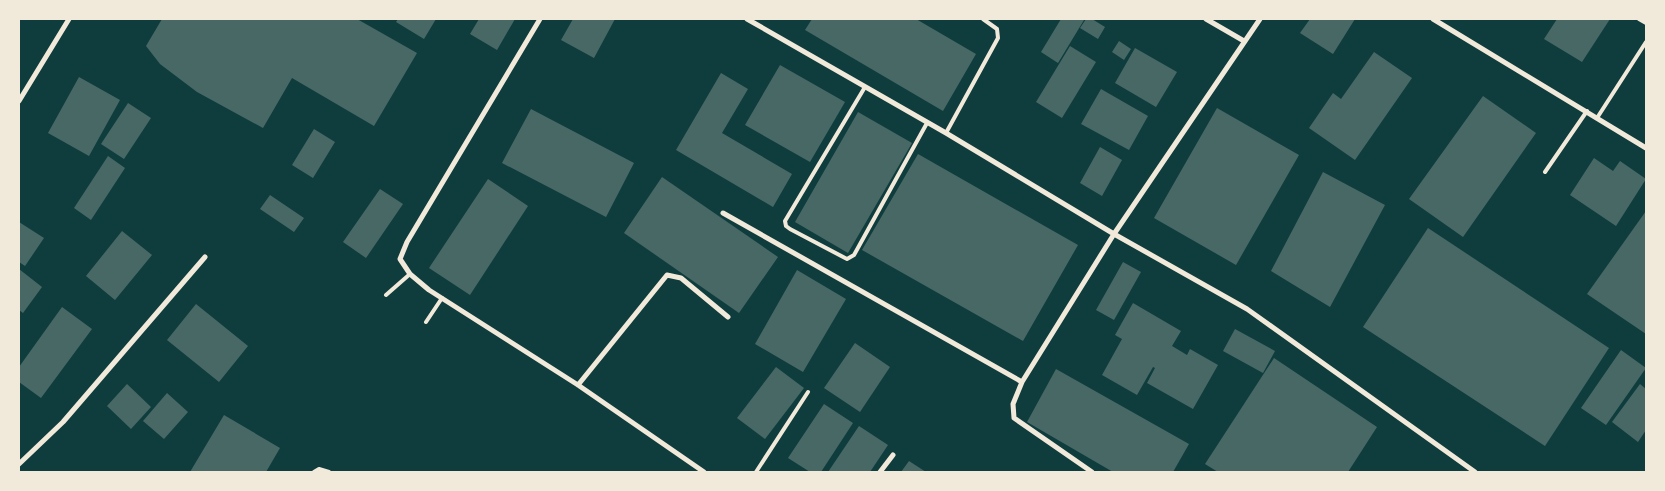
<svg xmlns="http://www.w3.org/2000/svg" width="1665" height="491" viewBox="0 0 1665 491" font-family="'Fira Sans Condensed',sans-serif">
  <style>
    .building { fill: #486865 }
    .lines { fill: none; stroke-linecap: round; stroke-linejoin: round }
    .service { stroke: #f1e9da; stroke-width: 4 }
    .minor { stroke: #f1e9da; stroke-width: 5 }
  </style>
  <rect width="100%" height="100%" fill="#0f3d3e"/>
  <path class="building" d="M162 19H357L417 53 374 126 292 78 263 128 197 92 160 64 146 46Z
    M398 19H436L424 39 396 22Z
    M479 19H515L497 50 470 34Z
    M573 19H615L594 58 561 40Z
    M812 19H916L976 54 943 111 805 30Z
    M1061 19H1081L1084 20 1058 63 1041 52Z
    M1086 19H1092L1105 27 1098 39 1080 28Z
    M1310 19H1355L1333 54 1300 33Z
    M1557 19H1610L1582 62 1544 39Z
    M1119 41 1131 49 1124 60 1112 52Z
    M1070 46 1096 62 1062 118 1036 102Z
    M1135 48 1177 72 1156 107 1115 83Z
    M1374 52 1412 78 1355 160 1309 128 1333 93 1341 99Z
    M780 65 845 102 810 162 745 125Z
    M721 73 748 89 722 133 792 174 773 207 676 150Z
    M79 77 120 100 89 156 48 133Z
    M1101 89 1148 116 1129 150 1081 124Z
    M1483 96 1536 133 1463 237 1409 199Z
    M128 103 151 118 124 159 101 144Z
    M1217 108 1299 155 1236 265 1154 218Z
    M531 109 634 163 606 217 502 163Z
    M858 112 912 143 848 253 795 222Z
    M314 129 335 142 313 178 292 165Z
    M1100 147 1122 160 1102 196 1080 183Z
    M918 154 1078 245 1023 341 862 250Z
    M108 156 125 168 91 220 74 208Z
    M1594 158 1613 171 1620 161 1646 179 1616 226 1570 195Z
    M1323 172 1385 205 1330 307 1271 271Z
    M662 177 778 257 739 313 624 233Z
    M488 179 528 206 470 295 429 268Z
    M380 189 403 204 366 258 343 242Z
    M270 195 304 218 294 232 260 209Z
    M1646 211V334L1587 294Z
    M19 222 44 238 25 266 19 262Z
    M1428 228 1609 348 1545 446 1363 327Z
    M122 231 152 255 115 300 86 276Z
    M1123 262 1141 272 1114 320 1096 310Z
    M19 269 42 287 23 313 19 310Z
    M797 270 846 299 803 372 755 344Z
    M1133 303 1181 331 1172 346 1187 355 1190 349 1218 365 1193 409 1147 383 1155 368 1153 367 1137 395 1102 375 1122 339 1115 335Z
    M196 304 248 346 219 382 167 340Z
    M62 307 92 329 41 398 19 382V367Z
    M1235 329 1275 351 1263 373 1223 351Z
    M855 343 890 367 860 412 824 388Z
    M1621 350 1646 368 1606 425 1581 408Z
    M1274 358 1377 427 1348 472H1218L1205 464Z
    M776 367 804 388 765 439 737 418Z
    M1056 369 1189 444 1173 472H1113L1027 422Z
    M127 384 151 407 131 429 107 406Z
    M1640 384 1646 389V430L1638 442 1612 422Z
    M167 393 188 412 164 439 143 421Z
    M824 404 853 423 821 472H810L788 458Z
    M224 415 280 448 266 472H190Z
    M859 426 888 445 870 472H828Z
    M909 461 926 472H901Z"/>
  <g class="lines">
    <path class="service" d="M1639 19 1646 23
      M865 87 785 221 786 226 790 229 847 259 854 255 927 123
      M1597 118 1646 42
      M946 133 998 38 997 29 983 19
      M1545 172 1587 111
      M386 295 410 274
      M426 322 442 298
      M314 472 319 469 329 472
      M756 472 808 392"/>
    <path class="minor" d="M540 19 407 242 400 259 410 274 429 290 578 385 704 472
      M747 19 946 133 1114 234 1247 309 1475 472
      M1206 19 1244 41
      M1433 19 1646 148
      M19 101 69 19
      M723 213 1022 382
      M578 385 667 275 681 278 728 317
      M19 464 63 422 205 257
      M880 472 893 455
      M1092 472 1014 418 1013 404 1022 382 1114 234 1260 19"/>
  </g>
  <rect width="1665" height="491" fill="none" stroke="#f1e9da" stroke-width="40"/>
</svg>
